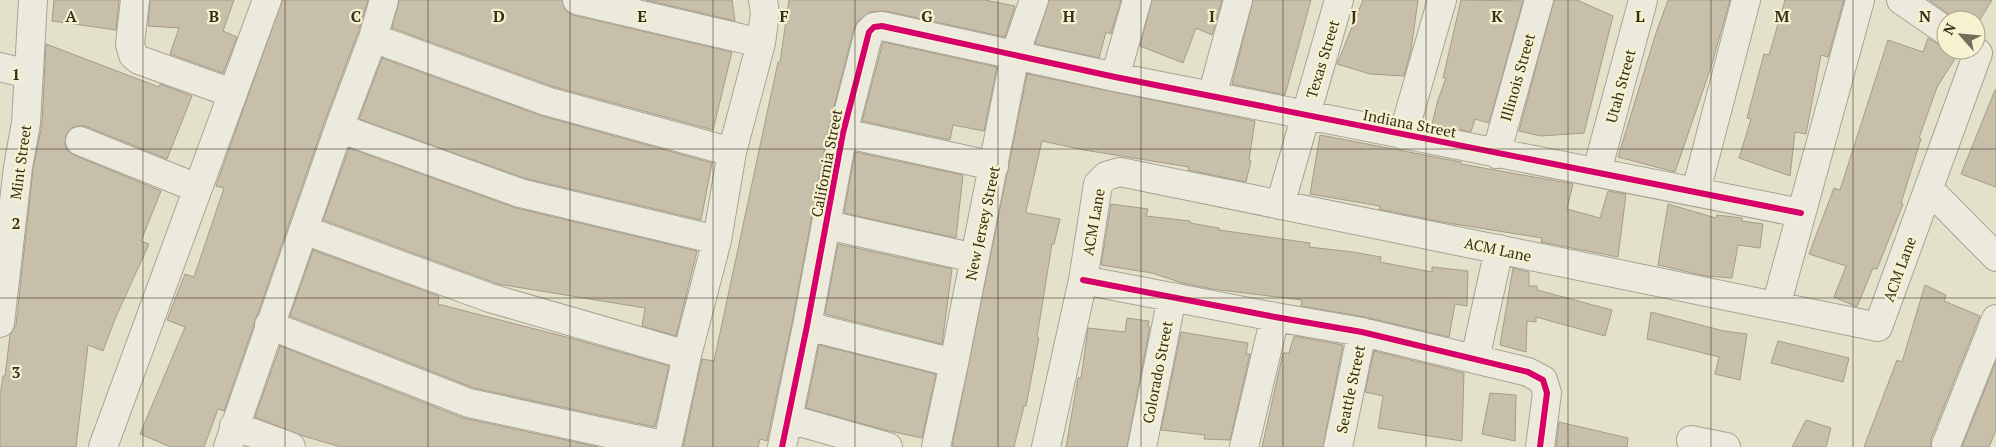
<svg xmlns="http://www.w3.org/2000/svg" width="1996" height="447" viewBox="0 0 1996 447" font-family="'PT Serif',serif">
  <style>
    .building { fill: #c8bfab; stroke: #a49c89 }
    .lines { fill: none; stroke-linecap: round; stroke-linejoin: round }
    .street-casing { stroke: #a8a494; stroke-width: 30 }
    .street { stroke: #ebeadc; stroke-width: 28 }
    .cycleway-casing { stroke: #f6f2cf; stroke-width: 9 }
    .cycleway { stroke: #d6006c; stroke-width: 6 }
    .grid { fill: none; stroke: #362e1c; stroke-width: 1; stroke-opacity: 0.55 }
    .labels { text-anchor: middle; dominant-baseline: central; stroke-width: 4.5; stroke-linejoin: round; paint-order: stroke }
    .street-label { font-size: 15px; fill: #362e1c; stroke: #f6f2cf }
    .grid-label { font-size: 16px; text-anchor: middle; font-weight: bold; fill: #362e1c; stroke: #f6f2cf; stroke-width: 4.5; stroke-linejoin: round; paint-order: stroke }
  </style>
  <rect width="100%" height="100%" fill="#e4e1ca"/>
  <path class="building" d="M54 0H119L116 30 52 21Z
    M150 0H234L223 31 237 37 223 73 170 54 179 28 148 26Z
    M282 0H368L358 33 324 123 224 411 218 409 204 447H171L140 434 185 327 167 320 185 274 194 277 224 188 216 186Z
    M399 0H562L566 11 573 15 732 52 713 130 551 86 392 28Z
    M646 0H732L735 21Z
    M789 0H985L1015 6 1005 37 885 11 871 12 858 21 854 28 828 130 792 323 767 441 760 439 758 447H683L702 359 714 361 778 62H780Z
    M1049 0H1121L1111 34 1106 32 1099 58 1035 44Z
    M1152 0H1222L1212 35 1196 28 1183 63 1140 46Z
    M1253 0H1311L1285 95 1232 84Z
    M1363 0H1418L1411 50 1404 76 1370 74 1337 64Z
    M1461 0 1523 1 1489 123 1475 119 1471 132 1432 124 1438 100 1446 78H1443Z
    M1554 0H1577L1613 16 1584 133 1541 136 1519 131Z
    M1668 0H1730L1711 67 1675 172 1618 157 1656 33Z
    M1785 0H1844L1828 57 1821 55 1806 134 1795 132 1790 176 1739 158 1751 119 1747 118 1764 54 1769 55Z
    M1929 0H1992L1976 26V20H1957Z
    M1928 38 1938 44 1946 46V50H1957L1958 54 1937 87 1919 138 1921 139 1901 203 1903 204 1877 269 1873 268 1857 307 1834 297 1846 266 1809 254 1834 188 1840 190 1888 40 1923 52Z
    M883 42 997 67 984 131 953 125 950 140 862 121Z
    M46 44 159 87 160 84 192 96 167 159 85 126H77L71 128 66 135 65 144 67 150 74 155 161 191 141 241 149 244 115 319 103 351 88 345 76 447H0V395L3 376H5L10 335 16 325 33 169 42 124Z
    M382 58 542 116 712 163 701 220 524 178 359 119Z
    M1027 74 1255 121 1249 160 1251 161 1246 182 1188 170 1189 167 1084 150 1042 141 1026 211 1027 213 1060 219 1054 244H1052L1037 337 1039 338 1026 406H1024L1014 447H958L952 446Z
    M1995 90H1996V187L1961 174Z
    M1320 135 1461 162V164L1573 184 1567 209 1600 218 1608 191 1626 194 1618 257 1541 242 1542 238 1442 222 1379 209 1380 206 1310 194Z
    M349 148 516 208 697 251 676 336 642 326 645 308 498 284 323 220Z
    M855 152 963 175 956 238 844 213Z
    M1111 204 1148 209 1146 216 1190 221V223L1219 228V230L1310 243 1309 247 1353 252 1381 257 1380 262 1432 272V267L1468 271 1467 306 1455 304 1449 337 1365 317 1301 306 1302 300 1212 289 1182 283 1152 273 1101 265Z
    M1668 204 1716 218 1717 215 1742 218V221L1763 224 1760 248 1738 245 1732 278 1706 276 1658 265Z
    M838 244 952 269 942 344 825 314Z
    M313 250 439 296 438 304 574 339 669 366 655 427 474 388 290 316Z
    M1513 268 1529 272V286H1537V290L1612 310 1605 336 1536 317V322L1527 321 1526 352 1500 345Z
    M1925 285 1946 295 1944 301 1980 316 1931 439V447H1864L1897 360 1902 362Z
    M1651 312 1724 331 1747 334 1740 380 1715 374 1719 357 1647 339Z
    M1127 318 1149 321 1148 327H1150L1127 447H1066L1078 378H1081L1088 328 1125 332Z
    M1181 332 1248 343 1246 354H1250L1230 440 1204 439 1205 435 1161 430Z
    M1294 336 1343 345 1323 447H1262L1283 353H1289Z
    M1778 341 1849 358 1843 382 1771 363Z
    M819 345 936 374 922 438 885 430 806 408Z
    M280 346 463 418 598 447H341L300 435 255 417Z
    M1374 351 1464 373 1462 441 1378 428 1383 396 1365 392Z
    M1996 361V430L1989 447H1962Z
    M1490 393 1516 395 1515 441 1482 434Z
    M1806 420 1831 428 1826 447H1792Z
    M1559 422 1628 438 1627 447H1556Z"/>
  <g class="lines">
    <g class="street-casing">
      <path id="street" d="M135 0 130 44 133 55 139 60 232 93
        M577 0 761 43
        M1901 0 1946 31
        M373 38 546 101 732 152
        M0 67 28 74
        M1115 77 1137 0
        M1212 96 1238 0
        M339 128 520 193 717 240
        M843 133 994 166
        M1403 135 1442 0
        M80 141 197 188
        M1496 154 1539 0
        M1597 171 1643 0
        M1929 189 1996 257
        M1696 191 1746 0
        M1280 205 1339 0
        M827 225 975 258
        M304 230 490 298 687 355
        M1083 280 1275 317 1362 332 1528 372 1543 380 1547 393 1540 447
        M1776 306 1860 0
        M0 323 18 167 26 123 33 0
        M269 325 469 403 667 446
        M807 326 954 363
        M1475 359 1499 249
        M789 419 888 447
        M234 426 291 447
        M1691 440 1726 447
        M1946 445 1996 319
        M103 447 267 0
        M228 447 339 128 373 38 384 0
        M667 447 687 355 717 240 732 152 761 43 765 13 763 0
        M782 447 807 326 843 133 869 32 874 27 882 26 1115 77 1801 213
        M936 447 954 363 1015 55 1034 0
        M1046 447 1083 280 1098 184 1106 176 1120 172 1878 327 1978 53 1973 50
        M1142 447 1172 297
        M1244 447 1275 317
        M1338 447 1362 332"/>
    </g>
    <use href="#street" class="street"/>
    <g class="cycleway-casing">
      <path id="cycleway" d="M1083 280 1275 317 1362 332 1528 372 1543 380 1547 393 1540 447
        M782 447 807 326 843 133 869 32 874 27 882 26 1115 77 1801 213"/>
    </g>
    <use href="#cycleway" class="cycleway"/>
  </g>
  <path class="grid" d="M143 0V447M285 0V447M428 0V447M570 0V447M713 0V447M855 0V447M998 0V447M1141 0V447M1283 0V447M1426 0V447M1568 0V447M1711 0V447M1853 0V447M0 149H1996M0 298H1996"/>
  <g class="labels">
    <g class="street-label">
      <text transform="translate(1322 59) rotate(-73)">Texas Street</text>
      <text transform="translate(1517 77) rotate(-74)">Illinois Street</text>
      <text transform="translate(1620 86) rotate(-75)">Utah Street</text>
      <text transform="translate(1410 123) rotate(11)">Indiana Street</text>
      <text transform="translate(20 162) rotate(-82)">Mint Street</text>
      <text transform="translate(826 163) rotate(-79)">California Street</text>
      <text transform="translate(1093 222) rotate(-80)">ACM Lane</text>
      <text transform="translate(982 223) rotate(-78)">New Jersey Street</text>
      <text transform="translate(1498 249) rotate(12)">ACM Lane</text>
      <text transform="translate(1899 269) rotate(-70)">ACM Lane</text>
      <text transform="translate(1157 372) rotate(-79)">Colorado Street</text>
      <text transform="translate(1350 389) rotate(-78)">Seattle Street</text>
    </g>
  </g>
  <g class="grid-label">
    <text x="71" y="22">A</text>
    <text x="214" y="22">B</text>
    <text x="356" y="22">C</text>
    <text x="499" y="22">D</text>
    <text x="642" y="22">E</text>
    <text x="784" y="22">F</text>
    <text x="927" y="22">G</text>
    <text x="1069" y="22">H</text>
    <text x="1212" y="22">I</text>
    <text x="1354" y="22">J</text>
    <text x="1497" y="22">K</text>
    <text x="1640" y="22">L</text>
    <text x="1782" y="22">M</text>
    <text x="1925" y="22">N</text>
    <text x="16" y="80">1</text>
    <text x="16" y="229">2</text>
    <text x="16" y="378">3</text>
  </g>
  <g transform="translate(1961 35) rotate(297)"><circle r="24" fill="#f6f2cf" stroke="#a9a487"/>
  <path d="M0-4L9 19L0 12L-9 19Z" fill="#736d59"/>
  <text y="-8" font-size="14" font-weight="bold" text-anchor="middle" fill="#362e1c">N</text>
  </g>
</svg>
